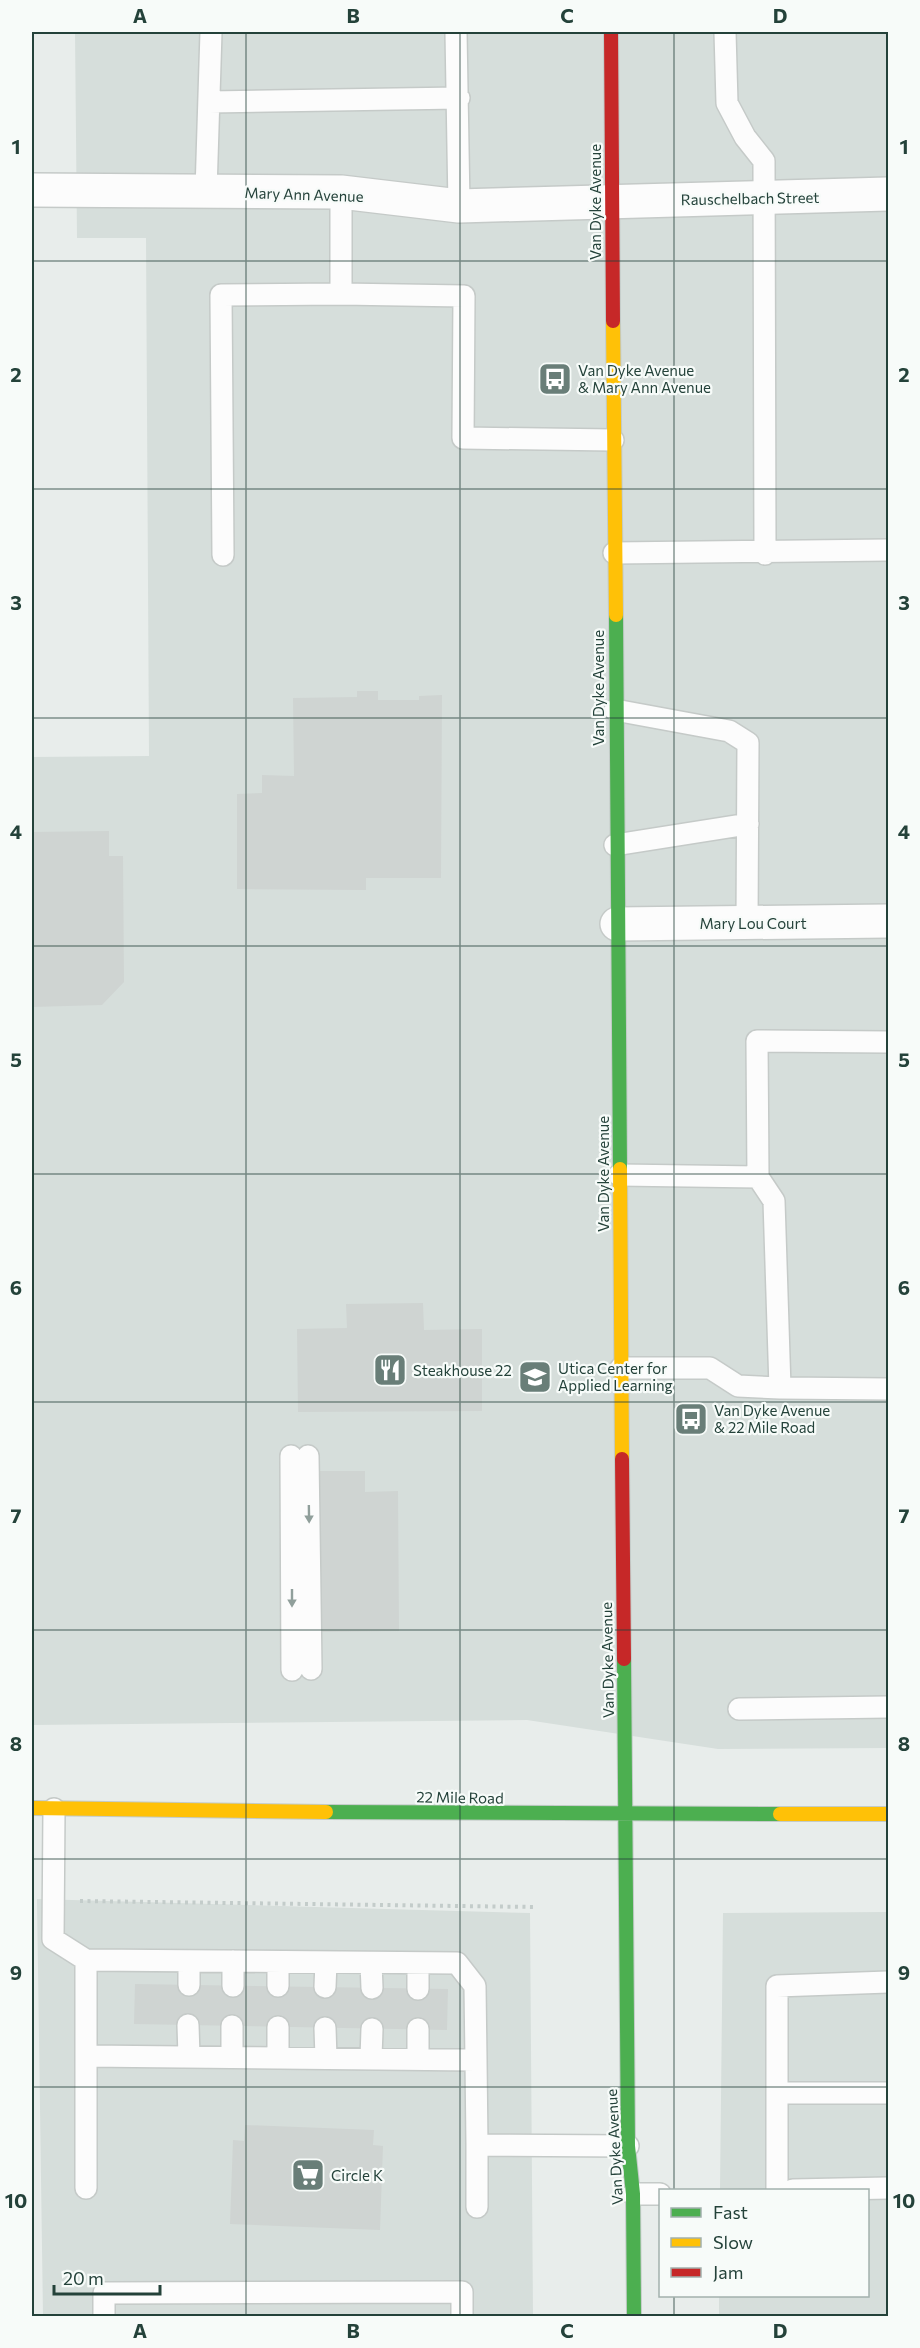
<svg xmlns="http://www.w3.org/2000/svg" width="920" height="2348" viewBox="0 0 920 2348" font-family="Commissioner,sans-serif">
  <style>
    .built { fill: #d6dedb }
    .building { fill: #cfd4d2 }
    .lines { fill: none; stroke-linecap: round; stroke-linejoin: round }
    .lane-casing { stroke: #c5cac8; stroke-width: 24 }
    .street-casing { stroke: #c5cac8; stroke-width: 36 }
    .fast-casing { stroke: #c3cbc8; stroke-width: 16 }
    .slow-casing { stroke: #c3cbc8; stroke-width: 16 }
    .jam-casing { stroke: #c3cbc8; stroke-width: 16 }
    .path { stroke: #c3ccca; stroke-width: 4; stroke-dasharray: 3 4.5; stroke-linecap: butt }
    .lane { stroke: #fcfcfc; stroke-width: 21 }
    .street { stroke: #fcfcfc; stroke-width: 33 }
    .fast { stroke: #4caf50; stroke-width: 14 }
    .slow { stroke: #ffc107; stroke-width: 14 }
    .jam { stroke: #c62828; stroke-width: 14 }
    .oneway { fill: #909f9b }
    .grid { fill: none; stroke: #24423a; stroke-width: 1.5; stroke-opacity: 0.55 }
    .labels { text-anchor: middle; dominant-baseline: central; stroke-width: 4.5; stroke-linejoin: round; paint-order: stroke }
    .street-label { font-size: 15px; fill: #24423a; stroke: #f7fbf9 }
    .poi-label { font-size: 15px; fill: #24423a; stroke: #f7fbf9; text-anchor: start }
    .neatline { fill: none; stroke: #24423a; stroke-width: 2 }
    .grid-label { font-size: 20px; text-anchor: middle; font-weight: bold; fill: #24423a }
  </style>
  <rect width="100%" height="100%" fill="#e8edeb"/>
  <path class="built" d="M75 32H888V1748L718 1749 527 1720 32 1725V757L149 756 146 238H77Z
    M37 1899 530 1913 533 2316H43Z
    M888 1912V2316H719V2296H868V2190H720L723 1913Z"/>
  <path class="building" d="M357 691H378V700H419V696L442 695 441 878H366V890L237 889V794L262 793V775L294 776 293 698 357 697Z
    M109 831V856H123L124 982 102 1005 32 1007V832Z
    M423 1303 424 1330 482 1329V1411L298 1412 297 1329 347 1328 346 1304Z
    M318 1471H365V1492L398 1491 399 1631 320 1632Z
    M135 1984 448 1989 447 2030 134 2024Z
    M245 2125 374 2130 373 2145 383 2146 380 2230 230 2224 233 2140 244 2141Z"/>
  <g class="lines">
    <g class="lane-casing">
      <path id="lane" d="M456 32 459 206
        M725 32 727 103 745 137 764 161 765 554
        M209 102 459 98
        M206 191 211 32
        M341 192V294L464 296 463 438 613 440
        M614 553 888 550
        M223 555 221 295 341 294
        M615 710 729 731 748 743 747 923
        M615 845 748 824
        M619 1175 758 1177 774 1201 780 1388 738 1386 710 1368H621
        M758 1177 757 1041 888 1042
        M780 1388 888 1389
        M291 1456 292 1670
        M308 1456 311 1669
        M739 1709 888 1707
        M54 1809 53 1939 86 1960V2056L476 2060 477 2145 628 2146
        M86 1960 457 1963 475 1986 476 2060
        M278 1962V1986
        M371 1963 372 1988
        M189 1985V1961
        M233 1986V1961
        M325 1987 326 1962
        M418 1989V1963
        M188 2025 189 2056
        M325 2028 326 2058
        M86 2056V2188
        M232 2057V2026
        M278 2057V2027
        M371 2058 372 2029
        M418 2059V2029
        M777 2093H888
        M477 2145V2207
        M777 2190V1986L888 1982
        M793 2190 888 2188
        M633 2194H660
        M104 2316V2293L462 2292V2316"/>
    </g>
    <g class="street-casing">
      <path id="street" d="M32 190 341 192 459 206 888 194
        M617 924 888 921"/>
    </g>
    <g class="fast-casing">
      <path id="fast" d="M616 615 620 1169
        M624 1659 628 2146 633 2194 634 2316
        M326 1812 780 1814"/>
    </g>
    <g class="slow-casing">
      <path id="slow" d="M613 321 616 615
        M620 1169 622 1459
        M32 1808 326 1812
        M780 1814H888"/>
    </g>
    <g class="jam-casing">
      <path id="jam" d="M611 32 613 321
        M622 1459 624 1659"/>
    </g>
    <path class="path" d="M80 1901 535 1907"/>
    <use href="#lane" class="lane"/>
    <use href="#street" class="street"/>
    <use href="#fast" class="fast"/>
    <use href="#slow" class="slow"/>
    <use href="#jam" class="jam"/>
  </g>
  <defs><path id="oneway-solid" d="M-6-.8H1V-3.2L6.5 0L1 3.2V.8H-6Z" transform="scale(1.5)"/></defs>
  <g class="oneway">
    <use href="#oneway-solid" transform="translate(309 1514) rotate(89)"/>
    <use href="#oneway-solid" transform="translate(292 1598) rotate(90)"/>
  </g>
  <path class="grid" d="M246 32V2316M460 32V2316M674 32V2190M32 261H888M32 489H888M32 718H888M32 946H888M32 1174H888M32 1402H888M32 1630H888M32 1859H888M32 2087H888M674 2296V2316"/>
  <defs>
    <g id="bus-square" transform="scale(1.725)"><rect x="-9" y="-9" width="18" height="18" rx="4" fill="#697e78" stroke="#f7fbf9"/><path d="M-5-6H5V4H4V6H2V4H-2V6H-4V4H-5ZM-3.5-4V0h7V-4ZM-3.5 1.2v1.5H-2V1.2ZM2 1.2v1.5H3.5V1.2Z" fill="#fff"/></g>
    <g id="restaurant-square" transform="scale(1.725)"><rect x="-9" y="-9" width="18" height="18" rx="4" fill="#697e78" stroke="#f7fbf9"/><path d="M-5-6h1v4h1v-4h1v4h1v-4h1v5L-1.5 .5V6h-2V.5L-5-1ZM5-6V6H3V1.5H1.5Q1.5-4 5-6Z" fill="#fff"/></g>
    <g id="school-square" transform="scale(1.725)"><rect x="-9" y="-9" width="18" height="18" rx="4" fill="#697e78" stroke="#f7fbf9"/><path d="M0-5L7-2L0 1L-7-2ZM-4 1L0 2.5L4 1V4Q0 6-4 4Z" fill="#fff"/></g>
    <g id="supermarket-square" transform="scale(1.725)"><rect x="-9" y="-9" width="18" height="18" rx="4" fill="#697e78" stroke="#f7fbf9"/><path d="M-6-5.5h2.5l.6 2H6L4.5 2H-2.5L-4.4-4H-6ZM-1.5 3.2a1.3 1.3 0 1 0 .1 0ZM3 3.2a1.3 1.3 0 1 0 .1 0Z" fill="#fff"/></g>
  </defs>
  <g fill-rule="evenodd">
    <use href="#bus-square" x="555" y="379"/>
    <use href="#restaurant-square" x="390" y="1370"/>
    <use href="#school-square" x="535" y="1377"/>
    <use href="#bus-square" x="691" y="1419"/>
    <use href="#supermarket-square" x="308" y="2175"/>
  </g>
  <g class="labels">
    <g class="street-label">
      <text transform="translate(304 194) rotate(2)">Mary Ann Avenue</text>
      <text transform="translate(750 198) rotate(-1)">Rauschelbach Street</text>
      <text transform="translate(595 202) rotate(-90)">Van Dyke Avenue</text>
      <text transform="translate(598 688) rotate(-90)">Van Dyke Avenue</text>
      <text x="753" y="923">Mary Lou Court</text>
      <text transform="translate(603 1174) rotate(-90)">Van Dyke Avenue</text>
      <text transform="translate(607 1660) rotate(-91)">Van Dyke Avenue</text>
      <text transform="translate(460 1797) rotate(1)">22 Mile Road</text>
      <text transform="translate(614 2147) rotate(-93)">Van Dyke Avenue</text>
    </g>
    <g class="poi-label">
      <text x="578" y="370">Van Dyke Avenue<tspan x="578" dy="17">&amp; Mary Ann Avenue</tspan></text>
      <text x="558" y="1368">Utica Center for<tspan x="558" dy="17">Applied Learning</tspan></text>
      <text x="413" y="1370">Steakhouse 22</text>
      <text x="714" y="1410">Van Dyke Avenue<tspan x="714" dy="17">&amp; 22 Mile Road</tspan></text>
      <text x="331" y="2175">Circle K</text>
    </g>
  </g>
  <rect width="920" height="2348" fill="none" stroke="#f7fbf9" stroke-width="66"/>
  <rect x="659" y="2189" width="210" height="108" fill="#f7fbf9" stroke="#a3b1ad" stroke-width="1.5"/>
  <rect x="671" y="2208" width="30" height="9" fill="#4caf50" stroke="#a3b1ad" stroke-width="1.5"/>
  <text x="713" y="2219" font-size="18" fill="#24423a">Fast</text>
  <rect x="671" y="2238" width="30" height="9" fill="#ffc107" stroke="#a3b1ad" stroke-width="1.5"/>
  <text x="713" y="2249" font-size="18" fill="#24423a">Slow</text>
  <rect x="671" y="2268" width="30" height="9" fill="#c62828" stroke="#a3b1ad" stroke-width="1.5"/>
  <text x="713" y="2279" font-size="18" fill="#24423a">Jam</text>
  <path d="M54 2285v9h106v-9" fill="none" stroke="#24423a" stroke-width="3"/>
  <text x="63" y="2285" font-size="18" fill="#24423a" stroke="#f7fbf9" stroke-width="4.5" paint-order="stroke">20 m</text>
  <rect x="33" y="33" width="854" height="2282" class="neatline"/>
  <g class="grid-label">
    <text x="140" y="23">A</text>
    <text x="353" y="23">B</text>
    <text x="567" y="23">C</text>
    <text x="780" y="23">D</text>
    <text x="16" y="154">1</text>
    <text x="904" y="154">1</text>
    <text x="16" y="382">2</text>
    <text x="904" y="382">2</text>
    <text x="16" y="610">3</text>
    <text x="904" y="610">3</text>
    <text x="16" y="839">4</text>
    <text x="904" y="839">4</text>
    <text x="16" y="1067">5</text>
    <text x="904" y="1067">5</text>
    <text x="16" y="1295">6</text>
    <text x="904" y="1295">6</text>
    <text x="16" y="1523">7</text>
    <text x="904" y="1523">7</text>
    <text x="16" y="1751">8</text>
    <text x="904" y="1751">8</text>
    <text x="16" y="1980">9</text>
    <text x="904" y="1980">9</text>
    <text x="16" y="2208">10</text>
    <text x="904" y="2208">10</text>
    <text x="140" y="2338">A</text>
    <text x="353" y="2338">B</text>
    <text x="567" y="2338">C</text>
    <text x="780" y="2338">D</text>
  </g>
</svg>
